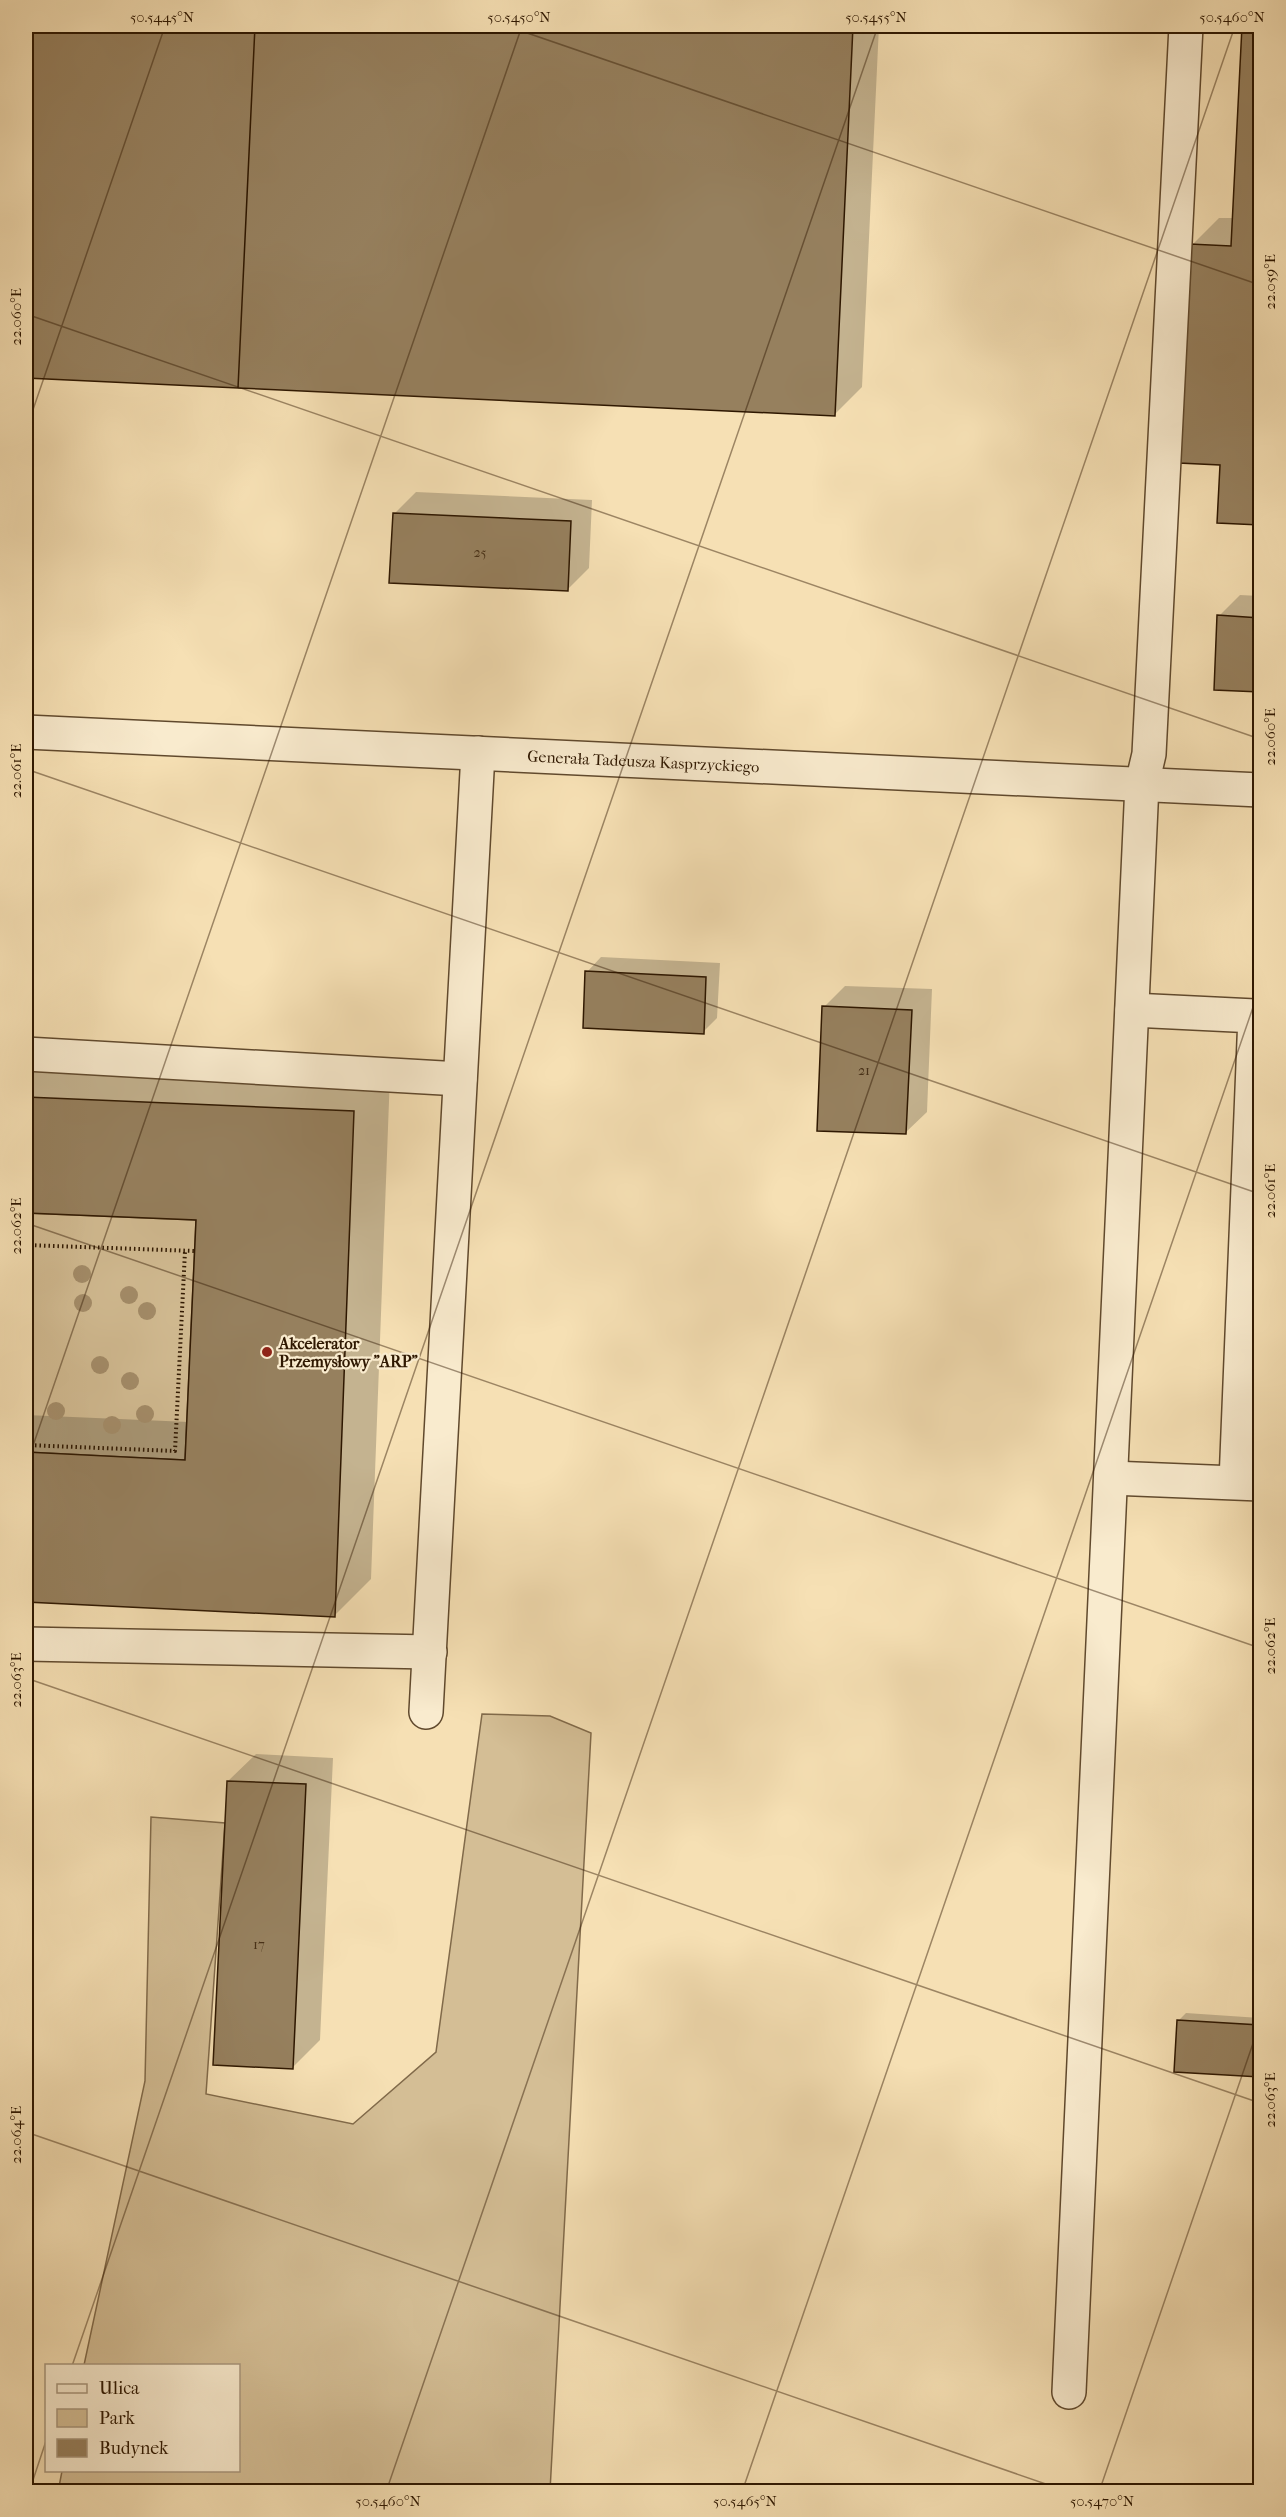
<svg xmlns="http://www.w3.org/2000/svg" width="1286" height="2517" viewBox="0 0 1286 2517" font-family="'IM FELL French Canon',serif">
  <style>
    .green { fill: #d4be95; stroke: #816a4a; stroke-width: 1.5 }
    .shadow { fill: #0003 }
    .building { fill: #96805e; stroke: #2e1700; stroke-width: 1.5 }
    .lines { fill: none; stroke-linecap: round; stroke-linejoin: round }
    .minor-casing { stroke: #60492d; stroke-width: 36 }
    .path { stroke: #2e1700; stroke-width: 4; stroke-dasharray: 1.5 3; stroke-linecap: butt }
    .minor { stroke: #f9ebce; stroke-width: 33 }
    .tree { fill: #a48d6a }
    .ticks { fill: none; stroke: #2e1700; stroke-width: 1.5; stroke-opacity: 0.45 }
    .poi-dot { fill: #8f2418; stroke: #f9ebce; stroke-width: 2 }
    .labels { text-anchor: middle; dominant-baseline: central; stroke-width: 4.5; stroke-linejoin: round; paint-order: stroke }
    .number-label { font-size: 14px; fill: #483118 }
    .street-label { font-size: 16px; fill: #2e1700; stroke: #f9ebce }
    .poi-label { font-size: 16px; font-weight: bold; fill: #2e1700; stroke: #f9ebce; text-anchor: start }
    .neatline { fill: none; stroke: #2e1700; stroke-width: 2 }
    .ticks-label { font-size: 15px; text-anchor: middle; fill: #2e1700 }
  </style>
  <rect width="100%" height="100%" fill="#f6e0b4"/>
  <filter id="stains"><feTurbulence type="fractalNoise" baseFrequency=".00333" numOctaves="4"/><feColorMatrix values="0 0 0 0 .2 0 0 0 0 .09 0 0 0 0 .02 0 0 0 .5 -.17"/></filter>
  <radialGradient id="worn" r=".72"><stop offset=".6" stop-color="#630" stop-opacity="0"/><stop offset="1" stop-color="#630" stop-opacity=".3"/></radialGradient>
  <path class="green" d="M26 1213 196 1220 185 1460 26 1452Z
    M482 1714 550 1716 591 1733 550 2491 58 2492 62 2471 238 2470V2366L84 2365 145 2081 151 1817 225 1823 206 2094 353 2124 436 2052Z"/>
  <path class="shadow" d="M26 26H879L862 387 835 414 26 376Z
    M1243 26H1260V523L1219 521 1221 463 1192 245 1219 218H1234Z
    M416 492 592 500 589 568 567 590 394 514Z
    M1240 595 1260 596V690L1215 688 1219 616Z
    M601 957 720 963 717 1018 703 1032 587 972Z
    M845 986 932 989 927 1112 905 1133 824 1007Z
    M26 1059 390 1075 371 1579 334 1616 26 1600V1415L189 1422 197 1219 26 1211Z
    M256 1754 333 1758 320 2040 292 2068 228 1781Z
    M1186 2013 1260 2018V2076L1175 2070 1179 2020Z"/>
  <path class="building" d="M26 26H255L238 388 26 378Z
    M255 26H853L835 416 238 388Z
    M1242 26H1260V525L1217 523 1220 465 1179 463 1190 244 1231 246Z
    M393 513 571 521 568 591 389 583Z
    M1217 615 1260 618V692L1214 690Z
    M585 971 706 977 704 1034 583 1028Z
    M822 1006 912 1010 906 1134 817 1131Z
    M26 1097 354 1111 335 1617 26 1602V1452L185 1460 196 1220 26 1213Z
    M227 1781 306 1784 293 2069 213 2065Z
    M1177 2020 1260 2025V2077L1174 2072Z"/>
  <g class="lines">
    <g class="minor-casing">
      <g id="minor">
        <path id="s1" d="M26 732 1260 790"/>
        <path d="M1132 1010 1255 1016 1236 1482"/>
        <path d="M26 1054 460 1079"/>
        <path d="M1111 1478 1260 1484"/>
        <path d="M26 1644 430 1652"/>
        <path d="M426 1712 478 753"/>
        <path d="M1069 2392 1142 784 1149 754 1186 26"/>
      </g>
    </g>
    <path class="path" d="M26 1245 194 1251
      M26 1445 175 1451 185 1251"/>
    <use href="#minor" class="minor"/>
  </g>
  <g class="tree">
    <circle cx="82" cy="1274" r="9"/>
    <circle cx="129" cy="1295" r="9"/>
    <circle cx="83" cy="1303" r="9"/>
    <circle cx="147" cy="1311" r="9"/>
    <circle cx="100" cy="1365" r="9"/>
    <circle cx="130" cy="1381" r="9"/>
    <circle cx="56" cy="1411" r="9"/>
    <circle cx="145" cy="1414" r="9"/>
    <circle cx="112" cy="1425" r="9"/>
  </g>
  <path class="ticks" d="M507 26 1260 285M26 314 1260 739M26 430 165 26M26 769 1260 1194M26 1223 1260 1648M26 1466 522 26M26 1678 1260 2103M26 2132 1069 2492M72 2366 878 26M29 2492 46 2441M386 2492 1235 26M742 2492 1260 987M1099 2492 1260 2023"/>
  <circle class="poi-dot" cx="267" cy="1352" r="6"/>
  <g class="labels">
    <g class="number-label">
      <text x="480" y="552">25</text>
      <text x="864" y="1070">21</text>
      <text x="259" y="1944">17</text>
    </g>
    <g class="street-label">
      <text stroke="none"><textPath href="#s1" startOffset="618">Generała Tadeusza Kasprzyckiego</textPath></text>
    </g>
    <g class="poi-label">
      <text x="279" y="1343">Akcelerator<tspan x="279" dy="18">Przemysłowy "ARP"</tspan></text>
    </g>
  </g>
  <rect width="1286" height="2517" fill="none" stroke="#f6e0b4" stroke-width="66"/>
  <rect x="45" y="2364" width="195" height="108" fill="#f9ebce" stroke="#a8967c" stroke-width="1.5"/>
  <rect x="57" y="2384" width="30" height="9" fill="#f9ebce" stroke="#a8967c" stroke-width="1.5"/>
  <text x="99" y="2394" font-size="18" fill="#2e1700">Ulica</text>
  <rect x="57" y="2409" width="30" height="18" fill="#d4be95" stroke="#a8967c" stroke-width="1.5"/>
  <text x="99" y="2424" font-size="18" fill="#2e1700">Park</text>
  <rect x="57" y="2439" width="30" height="18" fill="#96805e" stroke="#a8967c" stroke-width="1.5"/>
  <text x="99" y="2454" font-size="18" fill="#2e1700">Budynek</text>
  <rect x="33" y="33" width="1220" height="2451" class="neatline"/>
  <g class="ticks-label">
    <text x="162" y="22">50.5445°N</text>
    <text x="519" y="22">50.5450°N</text>
    <text x="876" y="22">50.5455°N</text>
    <text x="1232" y="22">50.5460°N</text>
    <text transform="translate(1270 282) rotate(-90)" y="5">22.059°E</text>
    <text transform="translate(16 317) rotate(-90)" y="5">22.060°E</text>
    <text transform="translate(1270 737) rotate(-90)" y="5">22.060°E</text>
    <text transform="translate(16 771) rotate(-90)" y="5">22.061°E</text>
    <text transform="translate(1270 1191) rotate(-90)" y="5">22.061°E</text>
    <text transform="translate(16 1226) rotate(-90)" y="5">22.062°E</text>
    <text transform="translate(1270 1646) rotate(-90)" y="5">22.062°E</text>
    <text transform="translate(16 1680) rotate(-90)" y="5">22.063°E</text>
    <text transform="translate(1270 2100) rotate(-90)" y="5">22.063°E</text>
    <text transform="translate(16 2135) rotate(-90)" y="5">22.064°E</text>
    <text x="388" y="2506">50.5460°N</text>
    <text x="745" y="2506">50.5465°N</text>
    <text x="1102" y="2506">50.5470°N</text>
  </g>
  <rect width="100%" height="100%" filter="url(#stains)"/>
  <rect width="100%" height="100%" fill="url(#worn)"/>
</svg>
